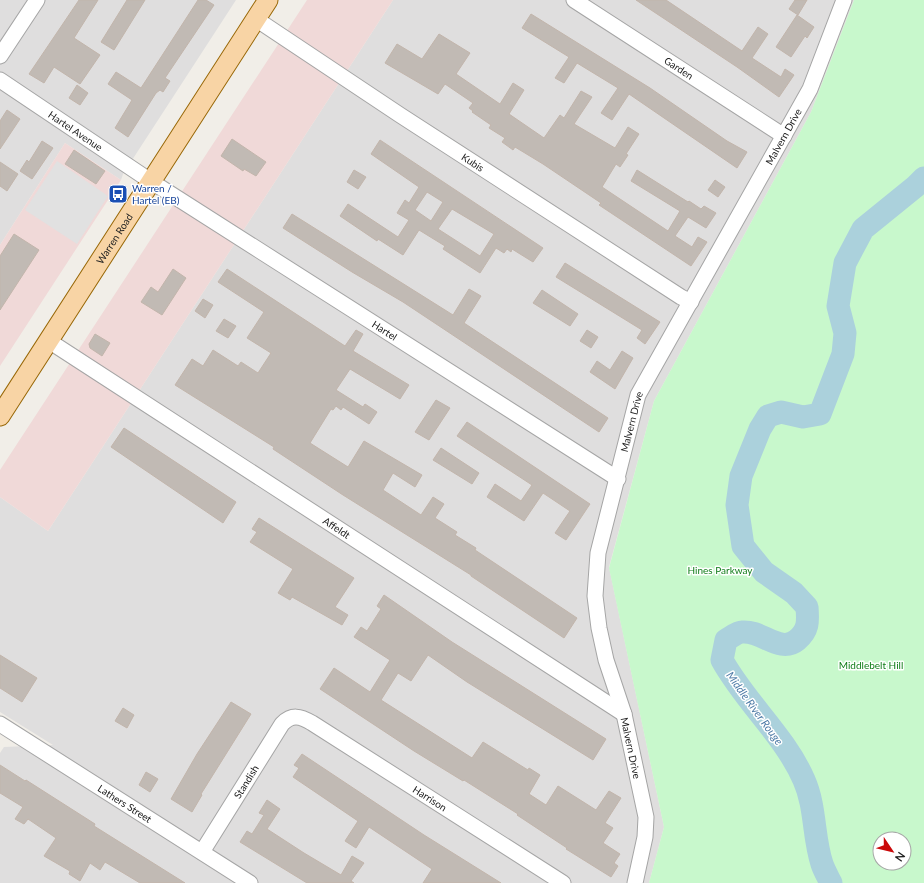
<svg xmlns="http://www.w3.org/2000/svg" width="924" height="883" viewBox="0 0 924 883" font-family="Lato,sans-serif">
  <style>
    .residential { fill: #dfdede }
    .commercial { fill: #f0d9d8 }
    .park { fill: #c8f8cc; fill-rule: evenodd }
    .parking { fill: #e1e1e1 }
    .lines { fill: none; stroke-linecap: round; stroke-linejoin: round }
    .river { stroke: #abd1dc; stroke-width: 23 }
    .building { fill: #c1bab4; stroke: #c2b5ab; fill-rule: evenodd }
    .minor-casing { stroke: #a5a5a5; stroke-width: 17 }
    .major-casing { stroke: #986706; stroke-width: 21 }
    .minor { stroke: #fff; stroke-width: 15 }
    .major { stroke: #f8d4a5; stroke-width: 19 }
    .labels { text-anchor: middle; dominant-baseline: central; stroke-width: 3; stroke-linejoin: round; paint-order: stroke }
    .street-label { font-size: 10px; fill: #212121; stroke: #fff }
    .transit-label { font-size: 10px; fill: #164399; stroke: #fff; text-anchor: start }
    .park-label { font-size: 10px; fill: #107d19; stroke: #fff }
    .water-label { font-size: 11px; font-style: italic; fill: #4d7aa6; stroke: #fff }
  </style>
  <rect width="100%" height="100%" fill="#f1eee8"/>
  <path class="residential" d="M0 0H236L123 174 121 180 65 143 0 245Z
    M393 0H854L811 112 654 401 609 567 664 827 649 883H0V753L4 747 53 745 0 712V497L48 531Z"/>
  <path class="commercial" d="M307 0H393L48 531 0 497V470Z
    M65 143 121 180 0 366V245Z"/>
  <path class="park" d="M854 0H924V883H649L664 827 609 568 654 401 811 112ZM880 839H904V863H880Z"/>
  <path class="parking" d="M57 161 108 196 77 244 25 210Z"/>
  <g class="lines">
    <path class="river" d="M831 883C828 877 824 870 822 864 813 837 816 807 804 780 785 736 745 702 722 660L726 640C730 638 737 632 742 632 762 630 780 654 797 640 809 630 808 621 807 607L794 593 764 572 743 546 737 505 741 476 760 429 768 416 781 412 803 417 820 414 843 354 845 333 838 306 845 263 863 229 916 186 924 178"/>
  </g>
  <path class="building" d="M79 0H98L74 38 100 55 80 84 54 67 44 83 29 74Z
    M127 0H145L114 50 101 42Z
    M198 0H206L214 5 165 78 170 81 163 92 160 90 156 93 128 137 115 128 132 100 108 84 116 72 141 88Z
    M636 0H666L742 51 758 27 768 34 752 58 781 77 785 69 794 75 779 97 737 67Z
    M795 0H807L798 15 789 9Z
    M531 14 650 88 727 141 747 152 737 168 629 94 612 120 601 113 618 88 577 63 564 83 555 78 569 57 522 28Z
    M797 15 814 27 807 38 805 36 791 57 776 47Z
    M439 34 470 53 456 74 500 104 513 83 524 90 509 114 544 138 560 115 564 118 581 91 592 97 574 124 615 148 628 127 639 134 626 154 628 155 620 167 616 164 602 187 668 231 680 211 631 181 637 170 688 202 689 201 701 209 704 206 716 213 706 228 688 217 675 236 692 247 698 237 707 242 691 266 599 205 601 203 543 164 515 147 513 150 502 142 505 138 489 128 491 125 472 112 473 111 469 108 473 103 445 84 438 94 385 63 397 44 422 59Z
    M77 85 88 93 80 105 69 98Z
    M7 110 20 119 0 149V121Z
    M232 139 266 162 256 176 244 169 243 171 221 156Z
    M380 140 543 248 533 262 512 249 511 252 507 249 504 253 496 248 480 273 443 249 445 246 419 230 403 255 378 239 377 241 340 216 348 204 398 237 409 220 397 213 405 200 409 203 419 187 371 154ZM427 192 443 202 431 221 415 210ZM452 209 494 234 480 256 438 229Z
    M42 141 53 148 32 179 20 171 27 160 29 162Z
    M74 150 105 171 96 184 65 164Z
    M0 162 18 174 7 191 0 186Z
    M354 170 366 177 358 189 347 182Z
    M715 180 725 187 718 197 708 190Z
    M292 214 453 315 469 289 481 296 464 323 608 418 599 432 403 302 352 272 283 228Z
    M14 234 39 250 0 310V256Z
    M565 263 660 322 645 344 637 338 642 330 556 277Z
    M173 269 186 278 162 315 141 302 151 287 158 292Z
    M227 269 345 346 356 330 363 334 353 351 409 385 400 399 350 369 336 390 363 407 365 404 377 412 369 424 343 407 341 410 336 406 333 410 331 409 310 443 348 467 364 441 422 475 415 487 393 473 383 490 421 515 433 497 444 504 435 518 457 532 455 535 476 548 475 550 577 618 564 638 471 576V575L343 495 273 449 274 447 175 385 192 359 203 366 213 350 238 366 241 362 258 373 271 353 247 338 264 312 218 282Z
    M542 290 578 314 570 326 533 303Z
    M203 299 213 305 205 318 195 311Z
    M224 319 236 326 228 338 216 331Z
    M587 330 598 337 591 348 580 341Z
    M95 334 110 343 102 356 90 348 89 344Z
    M622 351 633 358 615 389 590 372 597 361 610 370Z
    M436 400 450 408 429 440 415 432Z
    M467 422 590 504 566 540 555 533 570 511 543 493 524 521 487 497 495 484 521 501 532 485 457 436Z
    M124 428 236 502 223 523 111 447Z
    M441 448 479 473 472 484 433 460Z
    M259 518 354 578 335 607 348 615 342 625 292 597 290 600 278 593 293 569 250 542 257 532 252 529Z
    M384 595 452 642 606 739 593 760 467 682 428 655 411 681 398 673 381 700 472 758 483 742 528 770 529 768 540 775 529 794 546 805 558 786 596 810 609 791 621 798 605 823 613 828 603 843 620 854 614 863 618 866 611 877 566 849 567 848 517 815 518 814 464 780 463 781 414 751 320 689 334 668 370 692 390 660 354 637 361 627 367 631 381 609 377 606Z
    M0 655 37 678 22 702 0 688Z
    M231 702 251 714 201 794 202 795 192 812 171 799 197 754Z
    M123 708 134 715 127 728 115 721Z
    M302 754 424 835 501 883H423L432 869 369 827 356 848 345 841 358 821 293 777 299 768 294 765Z
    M0 765 25 781 26 780 95 824 94 826 185 883H140L105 862 100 870 90 863 80 881 69 874 70 871 44 856 56 838 28 819 24 824 15 819 23 807 0 793Z
    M146 772 158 779 150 792 139 785Z
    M267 800 280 809 267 829 304 853 341 875 352 856 364 863 351 881 354 883H307L240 842 247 831 252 834 264 815 259 813Z"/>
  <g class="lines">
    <g class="minor-casing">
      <g id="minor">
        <path id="s1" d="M574 0 784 136"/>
        <path id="s2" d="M256 19 400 115 681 297 691 302"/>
        <path d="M0 56 37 0"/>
        <path id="s3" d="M0 80 152 182 618 479"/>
        <path id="s4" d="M49 341 624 714"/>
        <path id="s5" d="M0 724 250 883"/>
        <path id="s6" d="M202 852 282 724C292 714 300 716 312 723L563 883"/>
        <path id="s7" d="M635 883 645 837 646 817 624 714 606 660 599 628 595 596 598 553 638 395 810 89 844 0"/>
      </g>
    </g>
    <g class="major-casing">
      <g id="major">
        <path id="s8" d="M0 416 268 0"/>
      </g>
    </g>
    <use href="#minor" class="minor"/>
    <use href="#major" class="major"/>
  </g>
  <defs>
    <g id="bus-square" transform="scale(1)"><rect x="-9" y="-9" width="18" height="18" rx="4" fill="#1a4fb4" stroke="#fff"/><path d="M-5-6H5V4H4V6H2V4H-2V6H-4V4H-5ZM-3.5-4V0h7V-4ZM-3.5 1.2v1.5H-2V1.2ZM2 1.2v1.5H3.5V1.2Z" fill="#fff"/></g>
  </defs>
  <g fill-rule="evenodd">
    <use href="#bus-square" x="118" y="194"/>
  </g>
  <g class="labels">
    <g class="street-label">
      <text stroke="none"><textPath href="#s1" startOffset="125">Garden</textPath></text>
      <text stroke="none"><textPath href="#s3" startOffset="91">Hartel Avenue</textPath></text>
      <text stroke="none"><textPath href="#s7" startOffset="797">Malvern Drive</textPath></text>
      <text stroke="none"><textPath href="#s2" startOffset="260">Kubis</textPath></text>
      <text stroke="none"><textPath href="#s8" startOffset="211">Warren Road</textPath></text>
      <text stroke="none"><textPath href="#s3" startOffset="459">Hartel</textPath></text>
      <text stroke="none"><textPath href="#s7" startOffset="473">Malvern Drive</textPath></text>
      <text stroke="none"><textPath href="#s4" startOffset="343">Affeldt</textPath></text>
      <text transform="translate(631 748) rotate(78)">Malvern Drive</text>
      <text stroke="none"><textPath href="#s6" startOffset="83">Standish</textPath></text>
      <text stroke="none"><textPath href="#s6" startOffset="324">Harrison</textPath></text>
      <text stroke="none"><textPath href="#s5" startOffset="148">Lathers Street</textPath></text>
    </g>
    <g class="transit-label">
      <text x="132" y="188">Warren /<tspan x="132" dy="12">Hartel (EB)</tspan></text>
    </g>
    <g class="park-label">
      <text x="720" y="570">Hines Parkway</text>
      <text x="871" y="665">Middlebelt Hill</text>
    </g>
    <g class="water-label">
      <text transform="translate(755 708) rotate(54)">Middle River Rouge</text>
    </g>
  </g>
  <g transform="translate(892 851) rotate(125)"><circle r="19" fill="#ffffff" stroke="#a6a6a6"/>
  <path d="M0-3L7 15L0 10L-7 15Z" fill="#ca0809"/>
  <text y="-6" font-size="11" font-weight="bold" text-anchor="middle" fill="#212121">N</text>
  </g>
</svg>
